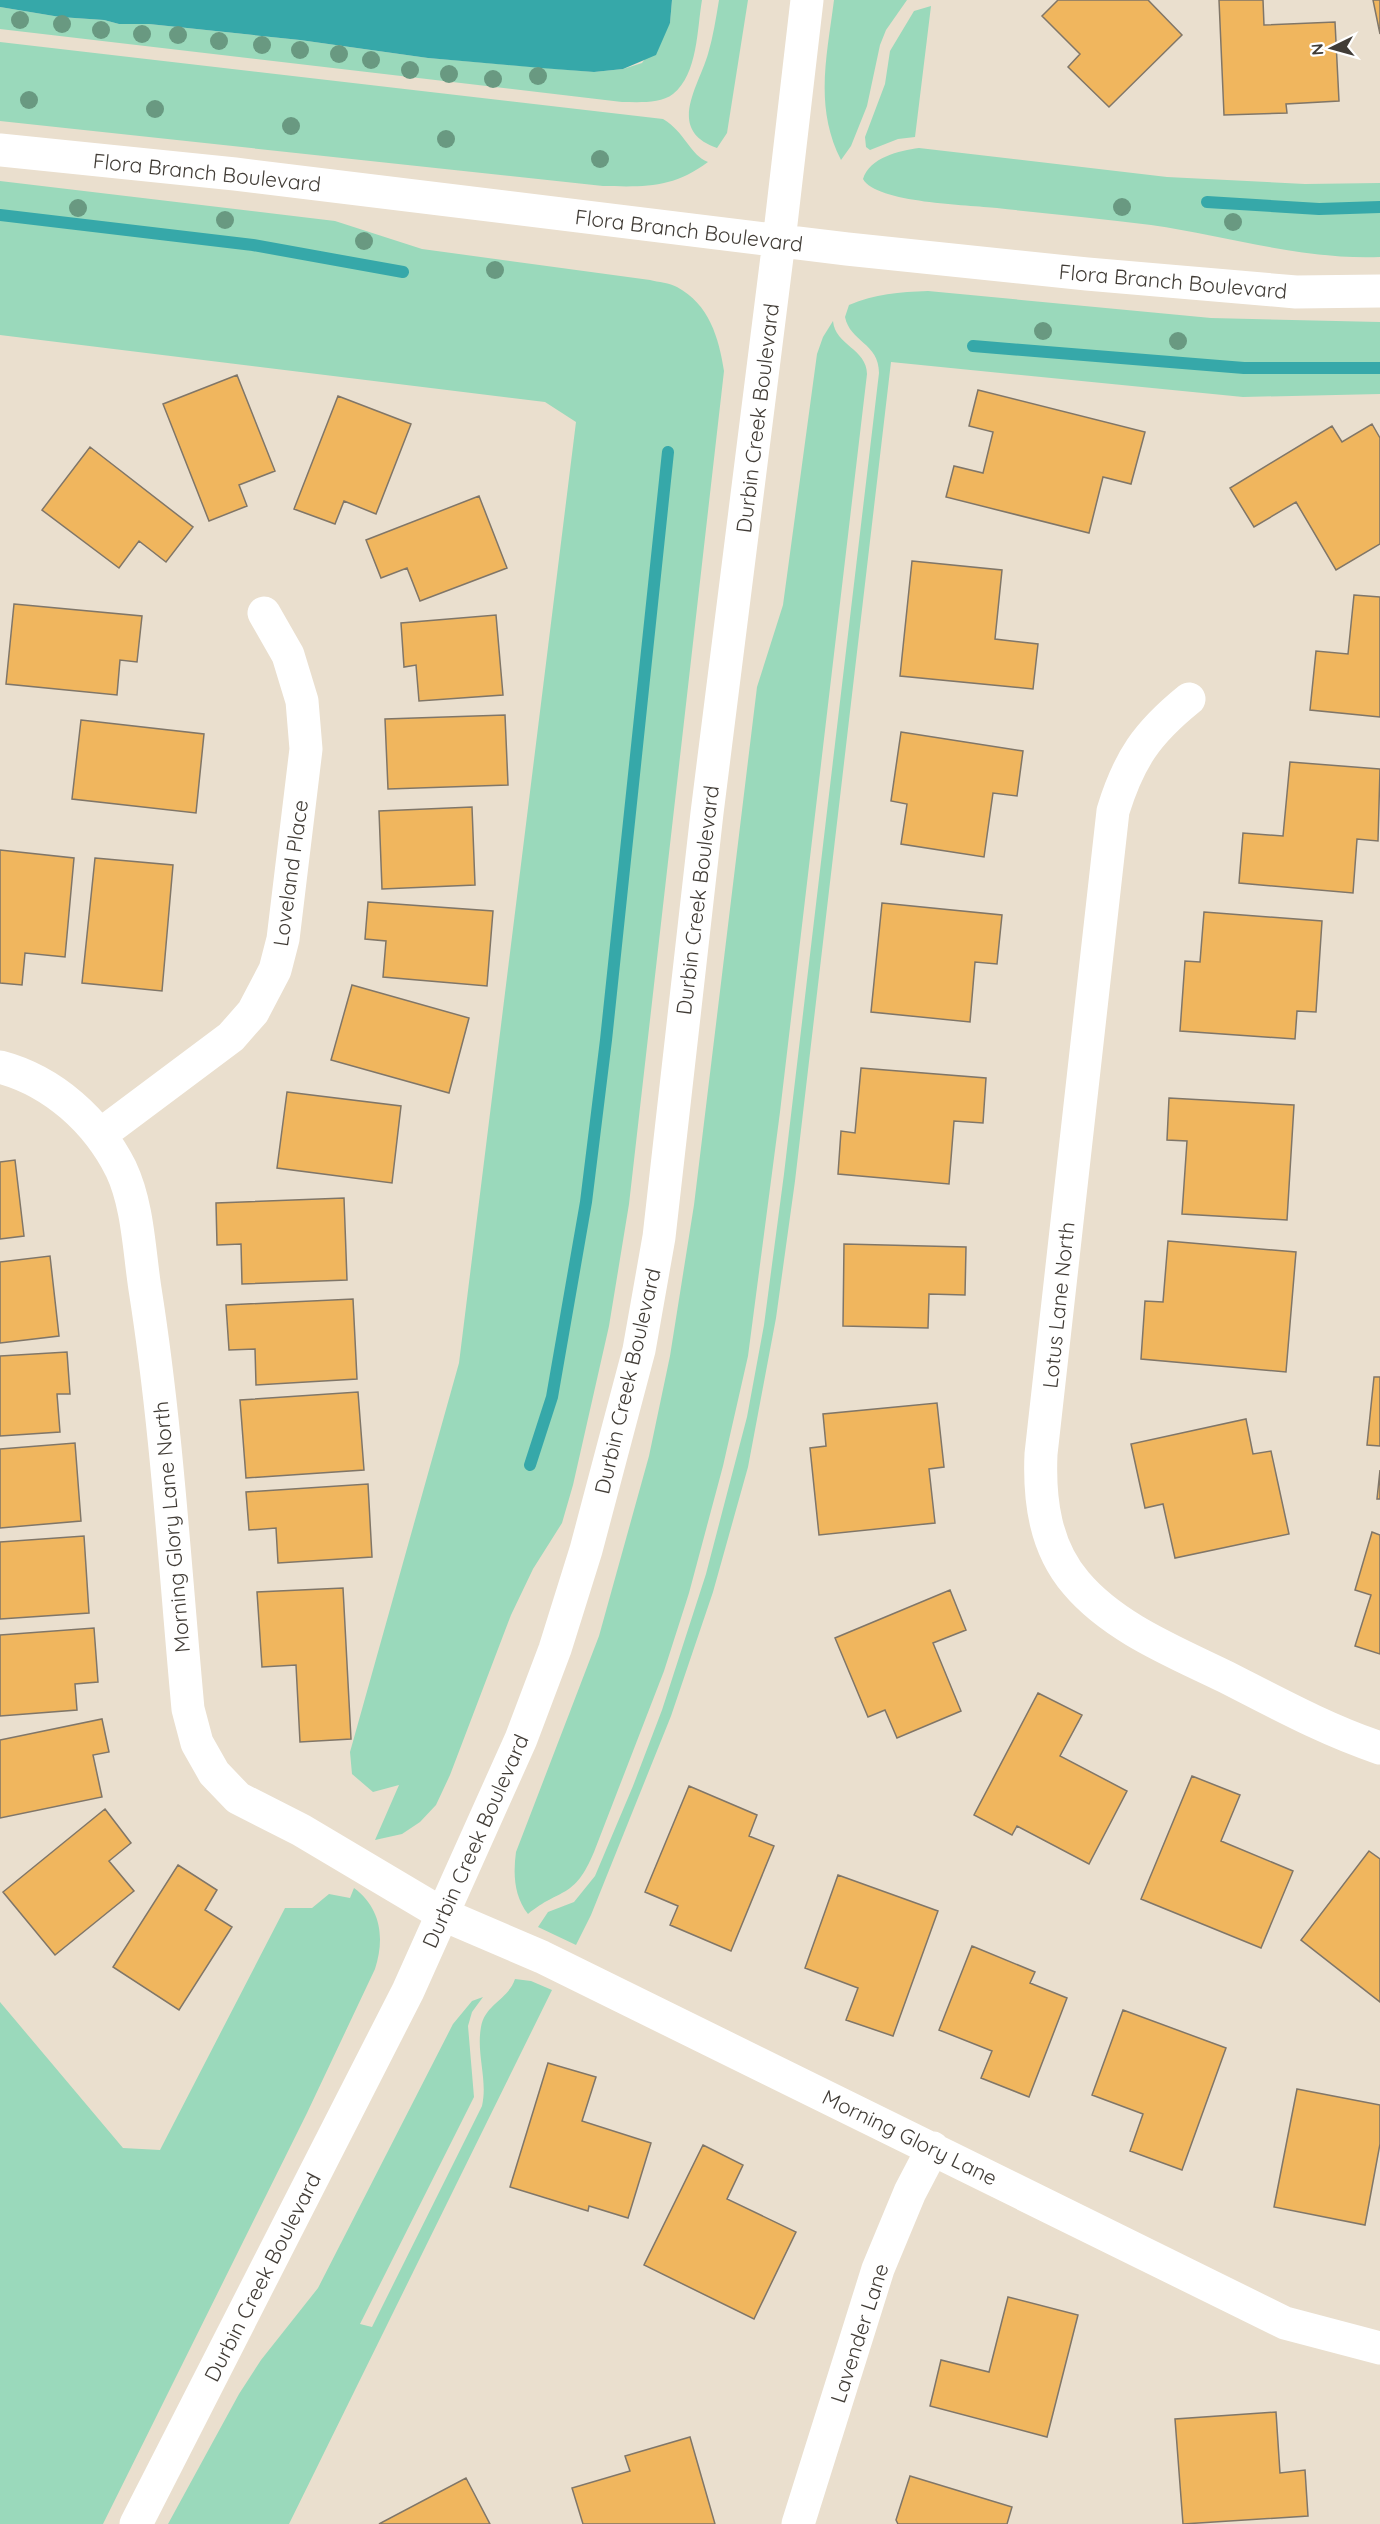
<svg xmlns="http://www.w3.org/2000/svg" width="1380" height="2524" viewBox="0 0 1380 2524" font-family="Quicksand,sans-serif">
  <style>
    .green { fill: #9ad9bb }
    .water { fill: #36a8a9 }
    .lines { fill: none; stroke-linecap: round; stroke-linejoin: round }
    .stream { stroke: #36a8a9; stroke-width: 12 }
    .building { fill: #f0b65e; stroke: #807668; stroke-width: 1.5 }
    .street { stroke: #fff; stroke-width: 33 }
    .secondary { stroke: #fff; stroke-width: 33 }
    .tree { fill: #699981 }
    .labels { text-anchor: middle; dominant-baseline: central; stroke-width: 4.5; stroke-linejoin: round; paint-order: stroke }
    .street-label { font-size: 21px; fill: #413c36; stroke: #fff }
  </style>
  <rect width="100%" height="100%" fill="#eadfce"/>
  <path class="green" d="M672 0H702C697 28 698 74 673 94 660 104 638 102 622 102L0 29V7L60 17 104 20 119 24H149L300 40 428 58 594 72 623 69 642 63 670 23Z
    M719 0H748L727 133 717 148C666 130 698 88 708 54 713 37 716 18 719 0Z
    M834 0H907L886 30 880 45 867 106 851 146 841 160C814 107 827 56 834 0Z
    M931 6 915 137 898 139 870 150 866 147 865 137 885 84 890 51 914 11Z
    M0 42 663 119C685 132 690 155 708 162 673 188 646 187 603 186L0 121Z
    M919 148 1167 177 1305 184 1380 183V257C1302 260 1227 236 1151 225 1100 218 1048 214 997 208 969 205 876 203 863 179 870 157 899 151 919 148Z
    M0 181 335 221 422 249 650 280C658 282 670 283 677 287 709 304 719 338 724 371L629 1204 609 1326 573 1485 562 1523 533 1569 511 1615 450 1775 436 1805 420 1822 402 1834 375 1840 399 1785 373 1792 352 1774 350 1752 459 1363 576 422 545 402 0 335Z
    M928 291 1211 318 1380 322V394L1243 397 891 362 795 1181 776 1318 748 1467 713 1592 671 1716 591 1915 576 1945 538 1927 548 1912 574 1902 595 1876 633 1786 662 1710 706 1574 747 1417 764 1325 784 1174 879 373C879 343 850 342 845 317L849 305C875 294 899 292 928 291Z
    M833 321C835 345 867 349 867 374L780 1112 748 1356 723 1466 689 1593 664 1671 594 1852C574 1900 561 1887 528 1914 514 1896 513 1874 516 1852L599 1636 649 1456 670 1356 694 1205 757 687 783 605 817 354 823 337Z
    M354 1888C381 1908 385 1938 375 1969L307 2113 103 2524H0V2002L123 2148 160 2150 285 1908H312L329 1894 350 1898Z
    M515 1979 531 1981 552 1990 289 2524H168L239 2394 261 2360 318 2288 453 2024 472 2001 483 1997 472 2012 468 2026 474 2097 360 2324 372 2327 482 2106C488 2079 476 2054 481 2027 485 2004 508 2000 515 1979Z"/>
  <path class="water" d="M0 0H672L670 23 656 55 623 69 594 72 541 68 428 58 300 40 149 24H119L104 20 60 17 0 7Z"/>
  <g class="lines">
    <path class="stream" d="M1207 202 1319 209 1380 207
      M0 215 253 245 403 272
      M973 346 1244 368H1380
      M530 1465 552 1397 586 1202 606 1040 668 452"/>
  </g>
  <path class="building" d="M1058 0H1148L1182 35 1109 107 1068 67 1080 54 1042 16Z
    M1219 0H1263L1264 25 1335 22 1339 101 1286 104 1287 113 1224 115Z
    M1373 0H1380V34Z
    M237 375 275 471 239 485 247 506 209 521 163 404Z
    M978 390 1145 432 1131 484 1103 477 1089 533 946 497 954 466 983 473 993 432 969 426Z
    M338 396 411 424 376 514 344 501 335 524 294 509Z
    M1372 424 1380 438V544L1336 570 1296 502 1254 527 1230 488 1332 426 1342 442Z
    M90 447 193 527 166 562 139 541 119 568 42 510Z
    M479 496 507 568 420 601 407 568 381 578 366 540Z
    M912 561 1002 570 995 639 1038 644 1033 689 900 676Z
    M1354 595 1380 597V717L1310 710 1316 651 1348 654Z
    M14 604 142 616 137 662 120 660 117 695 6 684Z
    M496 615 503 695 419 701 416 665 404 667 401 623Z
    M505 715 508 785 388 789 385 719Z
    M81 720 204 734 196 813 72 799Z
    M901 732 1023 751 1017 796 993 793 984 857 901 844 907 804 891 801Z
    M1290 762 1380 769 1378 841 1357 839 1353 893 1239 883 1243 833 1283 836Z
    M472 807 475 885 382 889 379 811Z
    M0 850 74 858 65 957 25 953 22 985 0 983Z
    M95 858 173 865 162 991 82 983Z
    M368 902 493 911 487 986 383 977 386 941 365 939Z
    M882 903 1002 915 997 964 975 962 970 1022 871 1012Z
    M1204 912 1322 921 1316 1012 1297 1011 1295 1039 1180 1031 1185 961 1200 962Z
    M352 985 469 1018 449 1093 331 1060Z
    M861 1068 986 1078 983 1123 954 1121 949 1184 838 1174 841 1131 855 1133Z
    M287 1092 401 1106 392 1183 277 1168Z
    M1169 1098 1294 1105 1287 1220 1182 1214 1187 1141 1167 1140Z
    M15 1160 24 1236 0 1239V1162Z
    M344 1198 347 1280 242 1284 241 1244 217 1245 216 1203Z
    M1168 1241 1296 1252 1286 1372 1141 1359 1145 1301 1163 1302Z
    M844 1244 966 1247 965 1295 929 1294 928 1328 843 1326Z
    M50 1256 59 1336 0 1343V1262Z
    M353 1299 357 1379 256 1385 255 1349 229 1350 226 1305Z
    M67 1352 70 1394H57L60 1432 0 1436V1356Z
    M1374 1377H1380V1446L1367 1445Z
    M358 1392 364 1470 246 1478 240 1400Z
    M937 1403 944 1467 929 1469 935 1523 819 1535 810 1448 826 1446 823 1414Z
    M1246 1419 1253 1454 1271 1451 1289 1534 1175 1558 1163 1504 1145 1508 1131 1444Z
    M75 1443 81 1521 0 1528V1449Z
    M1380 1470V1499H1377Z
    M368 1484 372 1557 278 1563 276 1528 249 1530 246 1492Z
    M1372 1532 1380 1535V1654L1355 1646 1371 1595 1355 1590Z
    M84 1536 89 1613 0 1619V1542Z
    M343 1588 351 1739 300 1742 296 1665 262 1667 257 1592Z
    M950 1590 966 1630 933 1643 961 1711 897 1738 885 1710 868 1717 835 1638Z
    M94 1628 98 1682 75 1684 77 1710 0 1716V1635Z
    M1038 1693 1082 1715 1060 1756 1127 1791 1089 1864 1017 1826 1012 1835 974 1815Z
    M102 1719 109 1752 93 1755 102 1797 0 1818V1740Z
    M1192 1776 1240 1795 1221 1841 1293 1871 1261 1948 1141 1899Z
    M689 1786 757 1815 749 1836 774 1846 731 1951 670 1925 678 1906 645 1892Z
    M105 1809 131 1843 109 1861 134 1891 55 1955 3 1892Z
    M1369 1851 1380 1859V2002L1301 1940Z
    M178 1865 217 1890 205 1910 232 1927 179 2010 113 1967Z
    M838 1875 938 1911 893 2036 846 2020 858 1988 805 1968Z
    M972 1946 1035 1972 1030 1983 1067 1998 1029 2097 981 2078 992 2051 939 2030Z
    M1123 2010 1226 2048 1182 2170 1130 2151 1143 2114 1092 2095Z
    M548 2063 596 2077 582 2121 651 2143 628 2218 589 2206 588 2211 510 2187Z
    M1297 2089 1380 2105V2144L1365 2225 1274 2207Z
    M703 2145 743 2165 727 2199 796 2232 754 2319 644 2265Z
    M1008 2297 1078 2315 1047 2437 930 2406 941 2360 989 2372Z
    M1276 2412 1280 2473 1305 2470 1308 2516 1183 2524 1175 2419Z
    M690 2437 715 2524H583L572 2488 630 2471 625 2456Z
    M910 2476 1012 2507 1007 2524H898L896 2520Z
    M466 2478 490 2524H379Z"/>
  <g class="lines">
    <path class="street" d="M1189 699C1147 733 1129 759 1113 811L1041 1454C1039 1500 1045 1547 1076 1583 1114 1628 1175 1652 1226 1677 1277 1703 1326 1730 1380 1748
      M0 1067C53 1081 97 1121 121 1169 138 1205 139 1250 145 1289 167 1428 175 1570 188 1709L197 1743 214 1773 238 1798 301 1830 444 1915 542 1957 1285 2323 1380 2348
      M100 1135 231 1037 253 1012 275 970 283 939 306 749 302 701 288 655 264 613
      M798 2524 878 2269 910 2192 933 2148"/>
    <path class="secondary" d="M0 150 235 174 847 249 1087 274 1296 292 1380 291
      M136 2524 408 1991 521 1739 555 1649 586 1550 639 1350 659 1237 707 813 779 241 807 0"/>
  </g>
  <g class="tree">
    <circle cx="20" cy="20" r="9"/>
    <circle cx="62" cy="24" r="9"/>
    <circle cx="101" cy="30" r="9"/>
    <circle cx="142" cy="34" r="9"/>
    <circle cx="178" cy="35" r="9"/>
    <circle cx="219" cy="41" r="9"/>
    <circle cx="262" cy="45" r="9"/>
    <circle cx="300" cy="50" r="9"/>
    <circle cx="339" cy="54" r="9"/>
    <circle cx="371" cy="60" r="9"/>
    <circle cx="410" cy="70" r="9"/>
    <circle cx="449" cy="74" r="9"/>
    <circle cx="538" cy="76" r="9"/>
    <circle cx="493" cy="79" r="9"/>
    <circle cx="29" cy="100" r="9"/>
    <circle cx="155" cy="109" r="9"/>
    <circle cx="291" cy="126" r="9"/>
    <circle cx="446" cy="139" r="9"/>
    <circle cx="600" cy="159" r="9"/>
    <circle cx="1122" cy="207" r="9"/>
    <circle cx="78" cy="208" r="9"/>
    <circle cx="225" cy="220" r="9"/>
    <circle cx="1233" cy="222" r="9"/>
    <circle cx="364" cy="241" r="9"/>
    <circle cx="495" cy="270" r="9"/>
    <circle cx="1043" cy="331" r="9"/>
    <circle cx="1178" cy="341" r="9"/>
  </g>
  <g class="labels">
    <g class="street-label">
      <text transform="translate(207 172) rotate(6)">Flora Branch Boulevard</text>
      <text transform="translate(689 230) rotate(7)">Flora Branch Boulevard</text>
      <text transform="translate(1173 281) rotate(5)">Flora Branch Boulevard</text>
      <text transform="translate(757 418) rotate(-83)">Durbin Creek Boulevard</text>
      <text transform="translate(290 873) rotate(-82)">Loveland Place</text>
      <text transform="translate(697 900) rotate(-83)">Durbin Creek Boulevard</text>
      <text transform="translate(1058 1305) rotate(-84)">Lotus Lane North</text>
      <text transform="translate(627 1381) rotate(-77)">Durbin Creek Boulevard</text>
      <text transform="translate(171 1527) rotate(-95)">Morning Glory Lane North</text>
      <text transform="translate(475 1841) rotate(-66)">Durbin Creek Boulevard</text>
      <text transform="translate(910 2137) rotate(26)">Morning Glory Lane</text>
      <text transform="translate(262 2277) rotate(-63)">Durbin Creek Boulevard</text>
      <text transform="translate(859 2333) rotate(-72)">Lavender Lane</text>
    </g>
  </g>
  <g transform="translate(1332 48) rotate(265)" stroke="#ffffff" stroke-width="4.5" paint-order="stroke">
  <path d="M0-4.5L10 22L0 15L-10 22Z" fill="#413c36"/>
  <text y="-9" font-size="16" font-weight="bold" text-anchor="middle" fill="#413c36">N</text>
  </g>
</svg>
